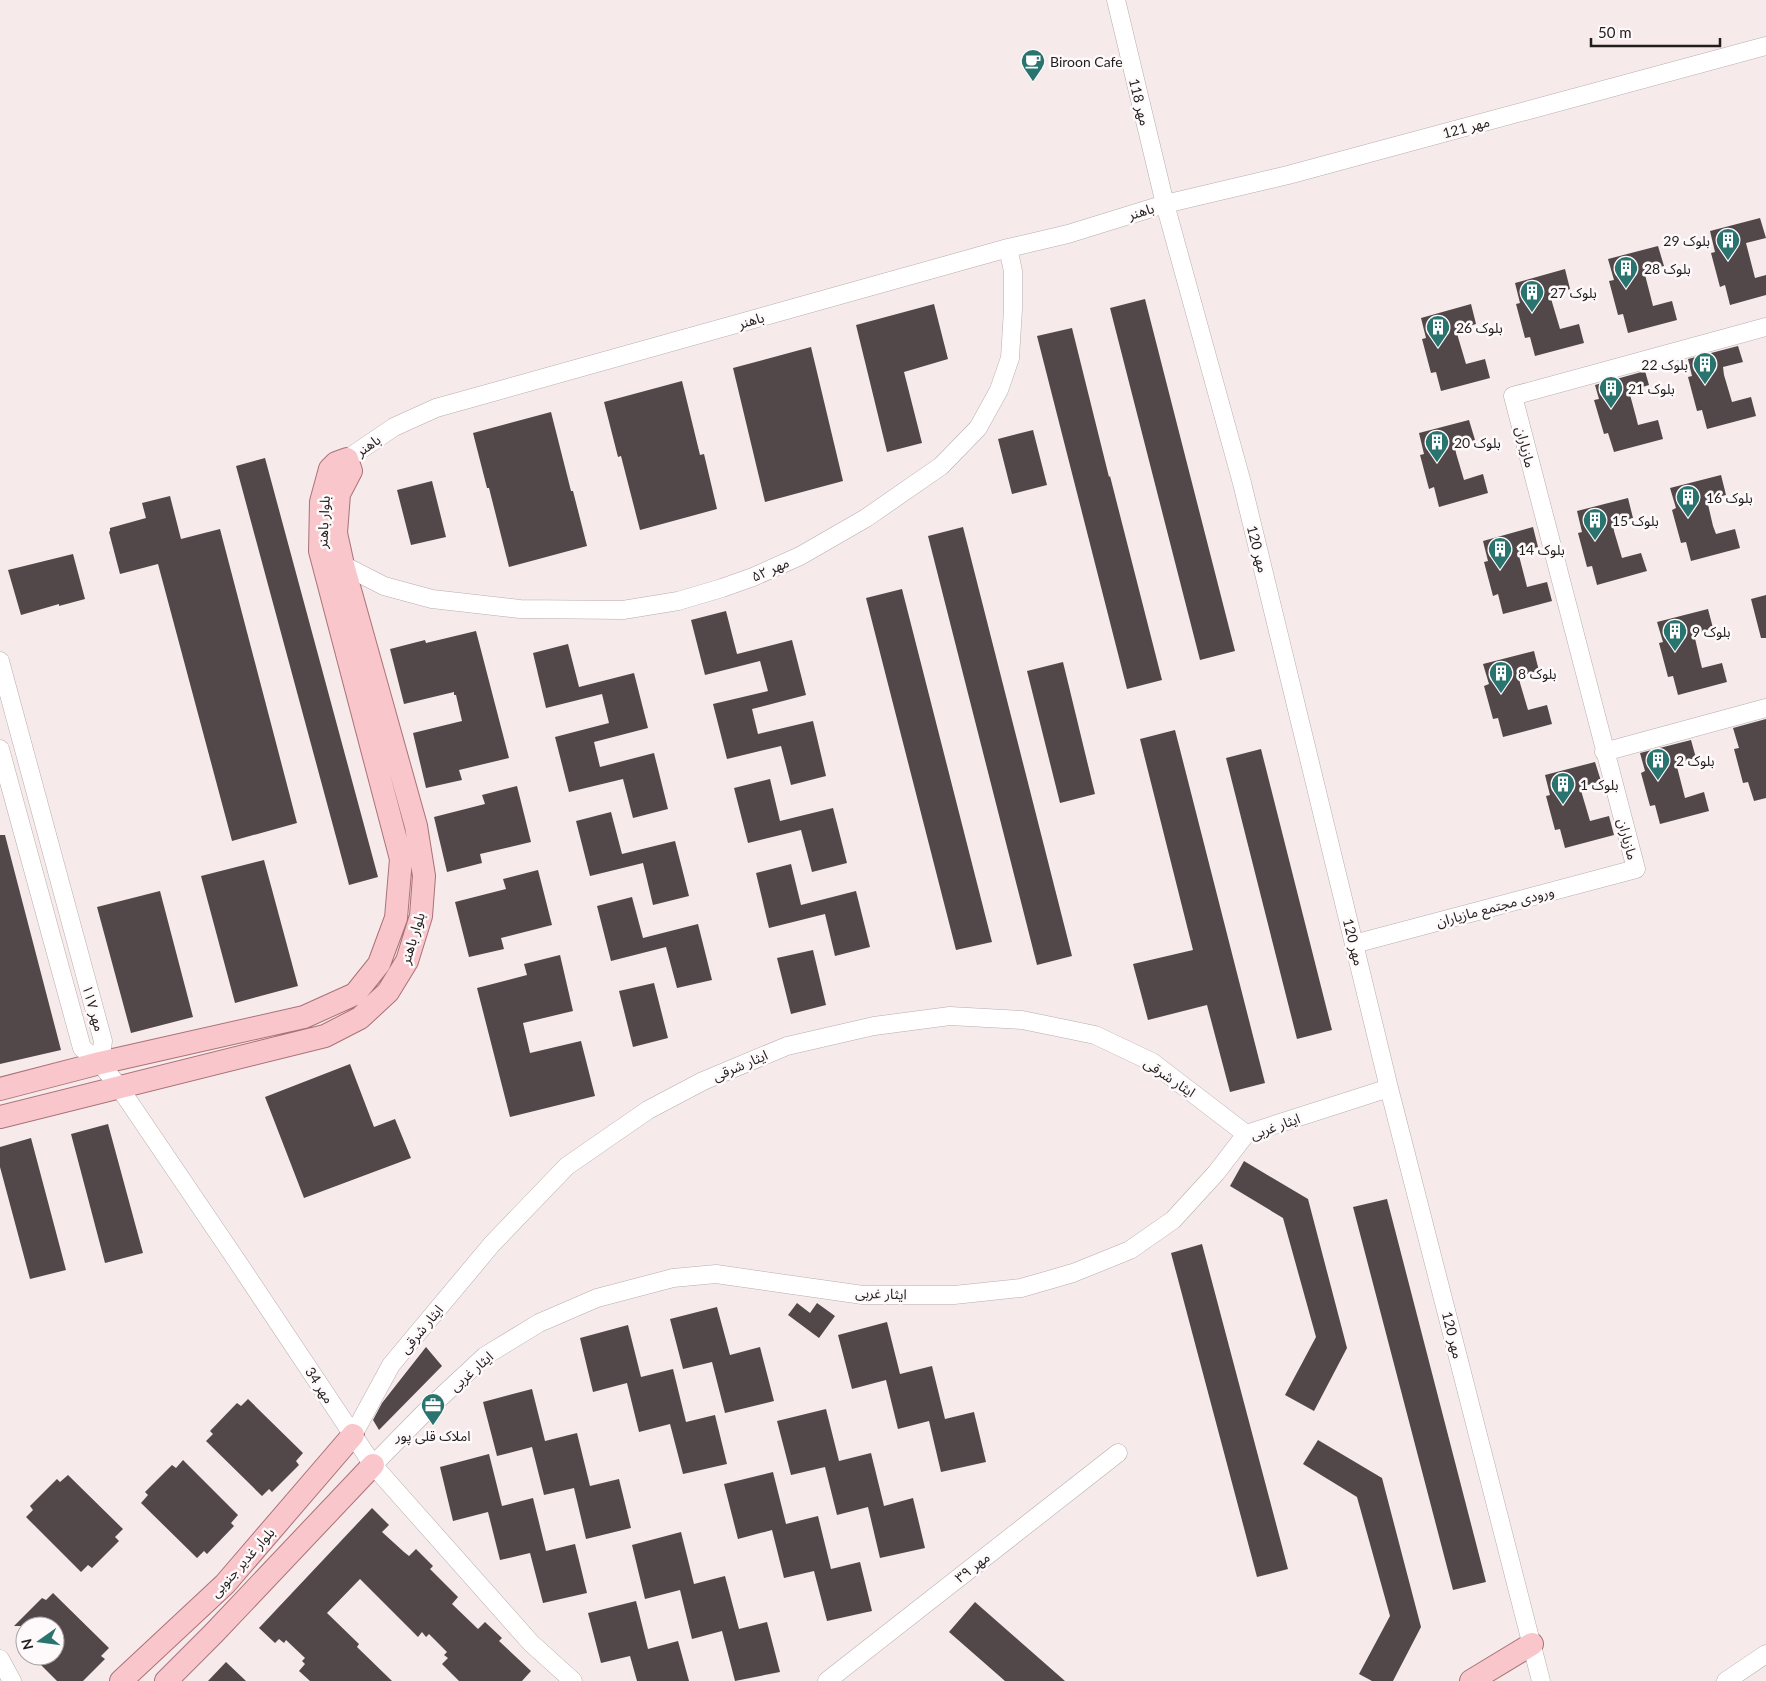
<svg xmlns="http://www.w3.org/2000/svg" width="1766" height="1681" viewBox="0 0 1766 1681" font-family="Lato,'Noto Sans Arabic',sans-serif">
  <style>
    .building { fill: #524849 }
    .lines { fill: none; stroke-linecap: round; stroke-linejoin: round }
    .minor-casing { stroke: #b8adae; stroke-width: 19 }
    .major-casing { stroke: #aa7278; stroke-width: 24 }
    .minor { stroke: #fff; stroke-width: 18 }
    .major { stroke: #f8c6cb; stroke-width: 22 }
    .labels { text-anchor: middle; dominant-baseline: central; stroke-width: 5; stroke-linejoin: round; paint-order: stroke }
    .poi-label { font-size: 14px; fill: #221e1e; stroke: #fef9fa; text-anchor: start }
    .street-label { font-size: 14px; fill: #221e1e; stroke: #fef9fa }
  </style>
  <rect width="100%" height="100%" fill="#f6eaeb"/>
  <path class="building" d="M1760 218 1766 238 1746 243 1755 278 1766 275V295L1730 305 1725 285 1720 287 1711 253 1715 252 1710 231Z
    M1658 246 1664 266 1644 271 1651 298 1653 306 1672 301 1677 320 1628 333 1623 314 1618 315 1609 281 1614 280 1608 259Z
    M1565 269 1570 289 1551 295 1552 302 1560 329 1579 324 1584 343 1535 356 1530 337 1525 338 1516 304 1520 303 1515 283Z
    M1145 299 1235 651 1200 660 1110 308Z
    M934 304 948 359 904 372 922 443 887 452 856 325Z
    M1471 304 1476 324 1457 330 1458 337 1466 364 1485 359 1490 378 1441 391 1436 372 1431 373 1422 339 1426 338 1421 318Z
    M1072 328 1109 477 1110 476 1162 680 1127 689 1037 336Z
    M1738 346 1743 362 1723 367 1724 375 1732 402 1751 397 1756 416 1707 429 1702 410 1697 411 1688 377 1692 376 1688 359Z
    M811 347 843 481 765 502 733 368Z
    M1645 371 1649 385 1629 391 1636 417 1638 425 1658 420 1663 439 1614 452 1608 433 1604 434 1594 400 1599 399 1595 385Z
    M682 381 700 455 704 454 717 509 640 530 621 456 618 457 604 402Z
    M551 412 571 491H573L587 546 509 567 489 488H487L473 433Z
    M1469 420 1475 440 1455 445 1456 453 1464 480 1483 474 1488 493 1439 507 1434 487 1429 489 1420 455 1424 454 1419 433Z
    M1033 430 1047 485 1012 494 998 439Z
    M265 458 378 877 349 885 236 466Z
    M1721 475 1726 495 1707 500 1713 526 1716 534 1735 529 1740 548 1691 561 1686 542 1681 543 1672 510 1676 508 1670 488Z
    M432 481 446 537 411 545 397 490Z
    M170 496 181 539 220 529 297 823 232 841 158 564 120 574 109 532 110 531V528L146 518 142 503Z
    M1628 498 1633 518 1613 523 1614 531 1622 558 1641 553 1647 571 1597 585 1592 566 1587 567 1578 533 1582 532 1577 511Z
    M963 527 1072 956 1037 965 928 536Z
    M1533 527 1538 547 1518 552 1525 579 1527 587 1547 582 1552 601 1503 614 1498 594 1493 596 1484 562 1488 561 1483 541Z
    M73 554 85 599 59 606V604L21 615 8 570Z
    M902 589 992 942 956 950 866 598Z
    M1766 595V638H1761L1751 599Z
    M1708 609 1713 628 1694 634 1700 660 1702 668 1722 663 1727 682 1678 695 1673 676 1668 677 1659 643 1663 642 1657 622Z
    M726 611 737 654 792 640 806 695 752 709 758 734 813 721 826 776 791 785 781 746 727 759 713 704 768 691 760 661 705 675 691 620Z
    M476 631 509 758 459 770 462 780 426 788 413 733 462 721 456 695H454V692L404 704 390 649 425 640 426 643Z
    M568 644 579 687 634 673 648 728 594 742 600 767 654 753 668 809 633 818 623 779 569 792 555 737 609 723 602 694 546 708 533 653Z
    M1534 651 1539 671 1519 676 1520 683 1528 710 1547 705 1552 724 1503 737 1498 718 1493 719 1484 686 1489 684 1483 664Z
    M1063 662 1095 794 1060 803 1027 671Z
    M1766 719V798L1754 801 1748 782 1743 783 1734 749 1739 748 1733 728Z
    M1175 730 1265 1083 1230 1092 1207 1005 1148 1020 1133 964 1193 950 1140 739Z
    M1691 740 1696 758 1676 763 1685 798 1704 792 1709 811 1660 824 1655 805 1650 806 1641 773 1645 771 1640 753Z
    M1261 749 1332 1030 1297 1039 1226 758Z
    M1595 762 1601 781 1581 787 1582 794 1590 821 1609 816 1614 835 1565 848 1560 829 1555 830 1546 796 1550 795 1545 775Z
    M770 779 780 821 833 808 847 863 812 872 801 830 748 843 734 788Z
    M517 786 531 842 480 854 482 863 447 872 434 817 485 804 482 795Z
    M611 812 622 854 675 841 689 896 653 905 643 863 590 876 576 821Z
    M0 835H5L61 1050 0 1064Z
    M264 860 298 986 235 1003 201 876Z
    M791 864 801 905 856 891 870 947 835 956 825 914 769 928 756 873Z
    M538 870 552 925 501 938 504 949 469 957 455 902 506 889 503 879Z
    M160 891 193 1017 131 1033 97 907Z
    M632 897 643 938 698 924 712 980 677 988 666 947 611 961 597 906Z
    M813 950 826 1005 791 1014 777 958Z
    M560 955 573 1011 523 1023 530 1053 581 1041 595 1096 510 1117 477 988 527 975 524 964Z
    M654 983 668 1038 633 1047 619 991Z
    M350 1064 374 1127 395 1119 411 1158 304 1198 265 1097Z
    M108 1124 143 1253 105 1263 71 1134Z
    M31 1138 66 1270 30 1279 0 1167V1147Z
    M1244 1161 1308 1199 1347 1348 1314 1411 1285 1395 1316 1337 1283 1218 1230 1186Z
    M1387 1199 1486 1582 1453 1590 1353 1207Z
    M1202 1244 1288 1569 1257 1577 1171 1253Z
    M797 1303 810 1313 817 1303 835 1316 819 1338 788 1315Z
    M717 1307 730 1355 760 1347 774 1401 725 1413 712 1362 683 1369 670 1319Z
    M887 1322 900 1374 932 1366 945 1419 974 1412 986 1462 941 1472 929 1421 898 1429 886 1380 852 1389 838 1335Z
    M628 1325 641 1377 673 1369 686 1422 715 1415 727 1464 683 1474 670 1424 639 1432 627 1383 593 1392 580 1338Z
    M426 1347 442 1366 379 1430 373 1420 382 1403Z
    M532 1389 545 1441 577 1433 590 1486 619 1479 631 1528 586 1539 574 1488 544 1495 532 1447 497 1456 483 1402Z
    M248 1399 303 1453 296 1461 299 1465 272 1492 269 1489 262 1496 206 1441 213 1434 210 1431 237 1403 241 1406Z
    M826 1409 839 1461 871 1453 884 1506 913 1498 925 1548 880 1558 868 1507 837 1515 825 1467 791 1475 777 1421Z
    M1318 1440 1382 1478 1421 1627 1393 1681H1372L1359 1674 1390 1616 1357 1497 1303 1464Z
    M489 1454 502 1506 533 1498 546 1551 575 1544 587 1593 543 1603 530 1553 500 1560 488 1512 453 1521 440 1467Z
    M183 1460 238 1515 231 1523 234 1526 207 1554 204 1551 197 1558 141 1503 148 1495 145 1492 172 1465 176 1468Z
    M773 1472 786 1524 818 1516 831 1569 860 1562 872 1611 827 1621 814 1571 784 1578 772 1530 738 1539 724 1484Z
    M68 1475 123 1529 115 1537 119 1541 92 1568 88 1565 81 1572 26 1517 33 1510 30 1506 57 1479 60 1482Z
    M372 1508 389 1525 382 1532 404 1552 409 1556 416 1549 433 1566 430 1569 458 1597 452 1604 478 1629 485 1622 502 1638 499 1641 531 1671 522 1681H459L442 1664 448 1658 444 1655 447 1652 429 1634 426 1637 422 1632 418 1637 360 1579 327 1613 359 1644 357 1647 392 1681H310L299 1671 305 1664 302 1661 305 1658 286 1640 284 1643 279 1639 275 1643 259 1628Z
    M681 1532 694 1584 725 1576 739 1629 767 1622 780 1672 735 1681 722 1631 692 1639 680 1590 645 1599 632 1545Z
    M53 1593 109 1648 101 1656 105 1659 83 1681H57L32 1656H55V1626H14L42 1598 46 1600Z
    M636 1601 648 1649 678 1641 689 1681H637L630 1656 601 1663 588 1613Z
    M975 1602 1065 1681H1005L949 1632Z
    M226 1662 246 1681H208Z"/>
  <g class="lines">
    <g class="minor-casing">
      <path id="minor" d="M1116 0 1165 204 1242 483 1389 1088 1541 1681
        M347 459 394 427 436 408 1008 248 1068 234 1165 204 1288 175 1766 46
        M343 565 384 586 432 599 520 609 623 610 678 601 722 588 753 577 800 556 866 518 941 466 978 428 999 390 1010 358 1013 309V271L1008 248
        M0 661 103 1041 100 1063
        M0 749 82 1048 100 1063 119 1087 237 1261 373 1465 531 1643 573 1681
        M1604 752 1766 708
        M1354 944 1636 869 1513 396 1766 327
        M353 1435 391 1365 492 1244 567 1166 648 1110 703 1081 787 1046 874 1026 950 1016 1022 1020 1095 1035 1152 1062 1246 1134
        M373 1465 427 1410 485 1356 539 1323 597 1298 673 1278 716 1274 863 1295H954L1021 1288 1073 1273 1130 1250 1173 1220 1216 1173 1246 1134 1389 1088
        M0 1659 12 1681
        M827 1681 1118 1453
        M1726 1681 1766 1654"/>
    </g>
    <g class="major-casing">
      <path id="major" d="M0 1089 100 1063 304 1017 355 994 379 964 396 918 401 859 320 551 321 502 330 469 336 463 347 459 351 471 339 494 336 533 343 565 416 826 424 876 421 916 407 961 388 992 360 1018 325 1036 0 1117
        M121 1681 225 1584 353 1435
        M166 1681 214 1633 373 1465
        M1471 1681 1532 1644"/>
    </g>
    <use href="#minor" class="minor"/>
    <use href="#major" class="major"/>
  </g>
  <defs>
    <g id="cafe-pin" transform="scale(1.25)"><path d="M0 17L-7.5 6A9.5 9.5 0 1 1 7.5 6Z" fill="#2a746f" stroke="#fef9fa"/><path d="M-5.5-4.5H6V0H3Q3 3.5 0 3.5H-2.5Q-5.5 3.5-5.5 0ZM3-3.2v2h1.7v-2ZM-6 4.5H4V6H-6Z" fill="#fff"/></g>
    <g id="building-pin" transform="scale(1.25)"><path d="M0 17L-7.5 6A9.5 9.5 0 1 1 7.5 6Z" fill="#2a746f" stroke="#fef9fa"/><path d="M-4-6H4V6H1V3H-1V6H-4ZM-2.5-4.3h1.7v1.8h-1.7ZM.8-4.3h1.7v1.8H.8ZM-2.5-1h1.7V.8h-1.7ZM.8-1h1.7V.8H.8Z" fill="#fff"/></g>
    <g id="office-pin" transform="scale(1.25)"><path d="M0 17L-7.5 6A9.5 9.5 0 1 1 7.5 6Z" fill="#2a746f" stroke="#fef9fa"/><path d="M-6-3h4V-5.5h4V-3h4V5H-6ZM-1-4.5V-3h2v-1.5ZM-6 0V1H6V0Z" fill="#fff"/></g>
  </defs>
  <g fill-rule="evenodd">
    <use href="#cafe-pin" x="1033" y="61"/>
    <use href="#building-pin" x="1728" y="240"/>
    <use href="#building-pin" x="1626" y="268"/>
    <use href="#building-pin" x="1532" y="292"/>
    <use href="#building-pin" x="1438" y="327"/>
    <use href="#building-pin" x="1705" y="364"/>
    <use href="#building-pin" x="1611" y="388"/>
    <use href="#building-pin" x="1437" y="442"/>
    <use href="#building-pin" x="1688" y="497"/>
    <use href="#building-pin" x="1595" y="520"/>
    <use href="#building-pin" x="1500" y="549"/>
    <use href="#building-pin" x="1675" y="631"/>
    <use href="#building-pin" x="1501" y="673"/>
    <use href="#building-pin" x="1658" y="760"/>
    <use href="#building-pin" x="1563" y="784"/>
    <use href="#office-pin" x="433" y="1405"/>
  </g>
  <g class="labels">
    <g class="poi-label">
      <text x="1050" y="61">Biroon Cafe</text>
      <text x="1710" y="240" text-anchor="end">بلوک 29</text>
      <text x="1644" y="268">بلوک 28</text>
      <text x="1550" y="292">بلوک 27</text>
      <text x="1456" y="327">بلوک 26</text>
      <text x="1688" y="364" text-anchor="end">بلوک 22</text>
      <text x="1628" y="388">بلوک 21</text>
      <text x="1454" y="442">بلوک 20</text>
      <text x="1706" y="497">بلوک 16</text>
      <text x="1612" y="520">بلوک 15</text>
      <text x="1518" y="549">بلوک 14</text>
      <text x="1692" y="631">بلوک 9</text>
      <text x="1518" y="673">بلوک 8</text>
      <text x="1676" y="760">بلوک 2</text>
      <text x="1580" y="784">بلوک 1</text>
      <text x="433" y="1435" text-anchor="middle">املاک قلی پور</text>
    </g>
    <g class="street-label">
      <text transform="translate(1140 102) rotate(76)">مهر 118</text>
      <text transform="translate(1466 127) rotate(-15)">مهر 121</text>
      <text transform="translate(1141 211) rotate(-17)">باهنر</text>
      <text transform="translate(751 320) rotate(-16)">باهنر</text>
      <text transform="translate(368 445) rotate(-35)">باهنر</text>
      <text transform="translate(1526 447) rotate(76)">مازیاران</text>
      <text transform="translate(323 522) rotate(-87)">بلوار باهنر</text>
      <text transform="translate(1258 549) rotate(76)">مهر 120</text>
      <text transform="translate(770 569) rotate(-24)">مهر ۵۲</text>
      <text transform="translate(1628 839) rotate(75)">مازیاران</text>
      <text transform="translate(1495 906) rotate(-15)">ورودی مجتمع مازیاران</text>
      <text transform="translate(412 938) rotate(-73)">بلوار باهنر</text>
      <text transform="translate(1354 942) rotate(76)">مهر 120</text>
      <text transform="translate(94 1008) rotate(74)">مهر ۱۱۷</text>
      <text transform="translate(740 1065) rotate(-23)">ایثار شرقی</text>
      <text transform="translate(1170 1077) rotate(34)">ایثار شرقی</text>
      <text transform="translate(1275 1126) rotate(-20)">ایثار غربی</text>
      <text transform="translate(881 1293) rotate(2)">ایثار غربی</text>
      <text transform="translate(421 1329) rotate(-50)">ایثار شرقی</text>
      <text transform="translate(1453 1335) rotate(76)">مهر 120</text>
      <text transform="translate(471 1371) rotate(-41)">ایثار غربی</text>
      <text transform="translate(320 1385) rotate(57)">مهر 34</text>
      <text transform="translate(242 1562) rotate(-48)">بلوار غدیر جنوبی</text>
      <text transform="translate(972 1567) rotate(-38)">مهر ۳۹</text>
    </g>
  </g>
  <g transform="translate(40 1641) rotate(256)"><circle r="24" fill="#fef9fa" stroke="#a6a1a2"/>
  <path d="M0-4L9 19L0 12L-9 19Z" fill="#2a746f"/>
  <text y="-8" font-size="14" font-weight="bold" text-anchor="middle" fill="#221e1e">N</text>
  </g>
  <path d="M1591 38v8h129v-8" fill="none" stroke="#221e1e" stroke-width="2.5"/>
  <text x="1598" y="38" font-size="15" fill="#221e1e" stroke="#fef9fa" stroke-width="4" paint-order="stroke">50 m</text>
</svg>
